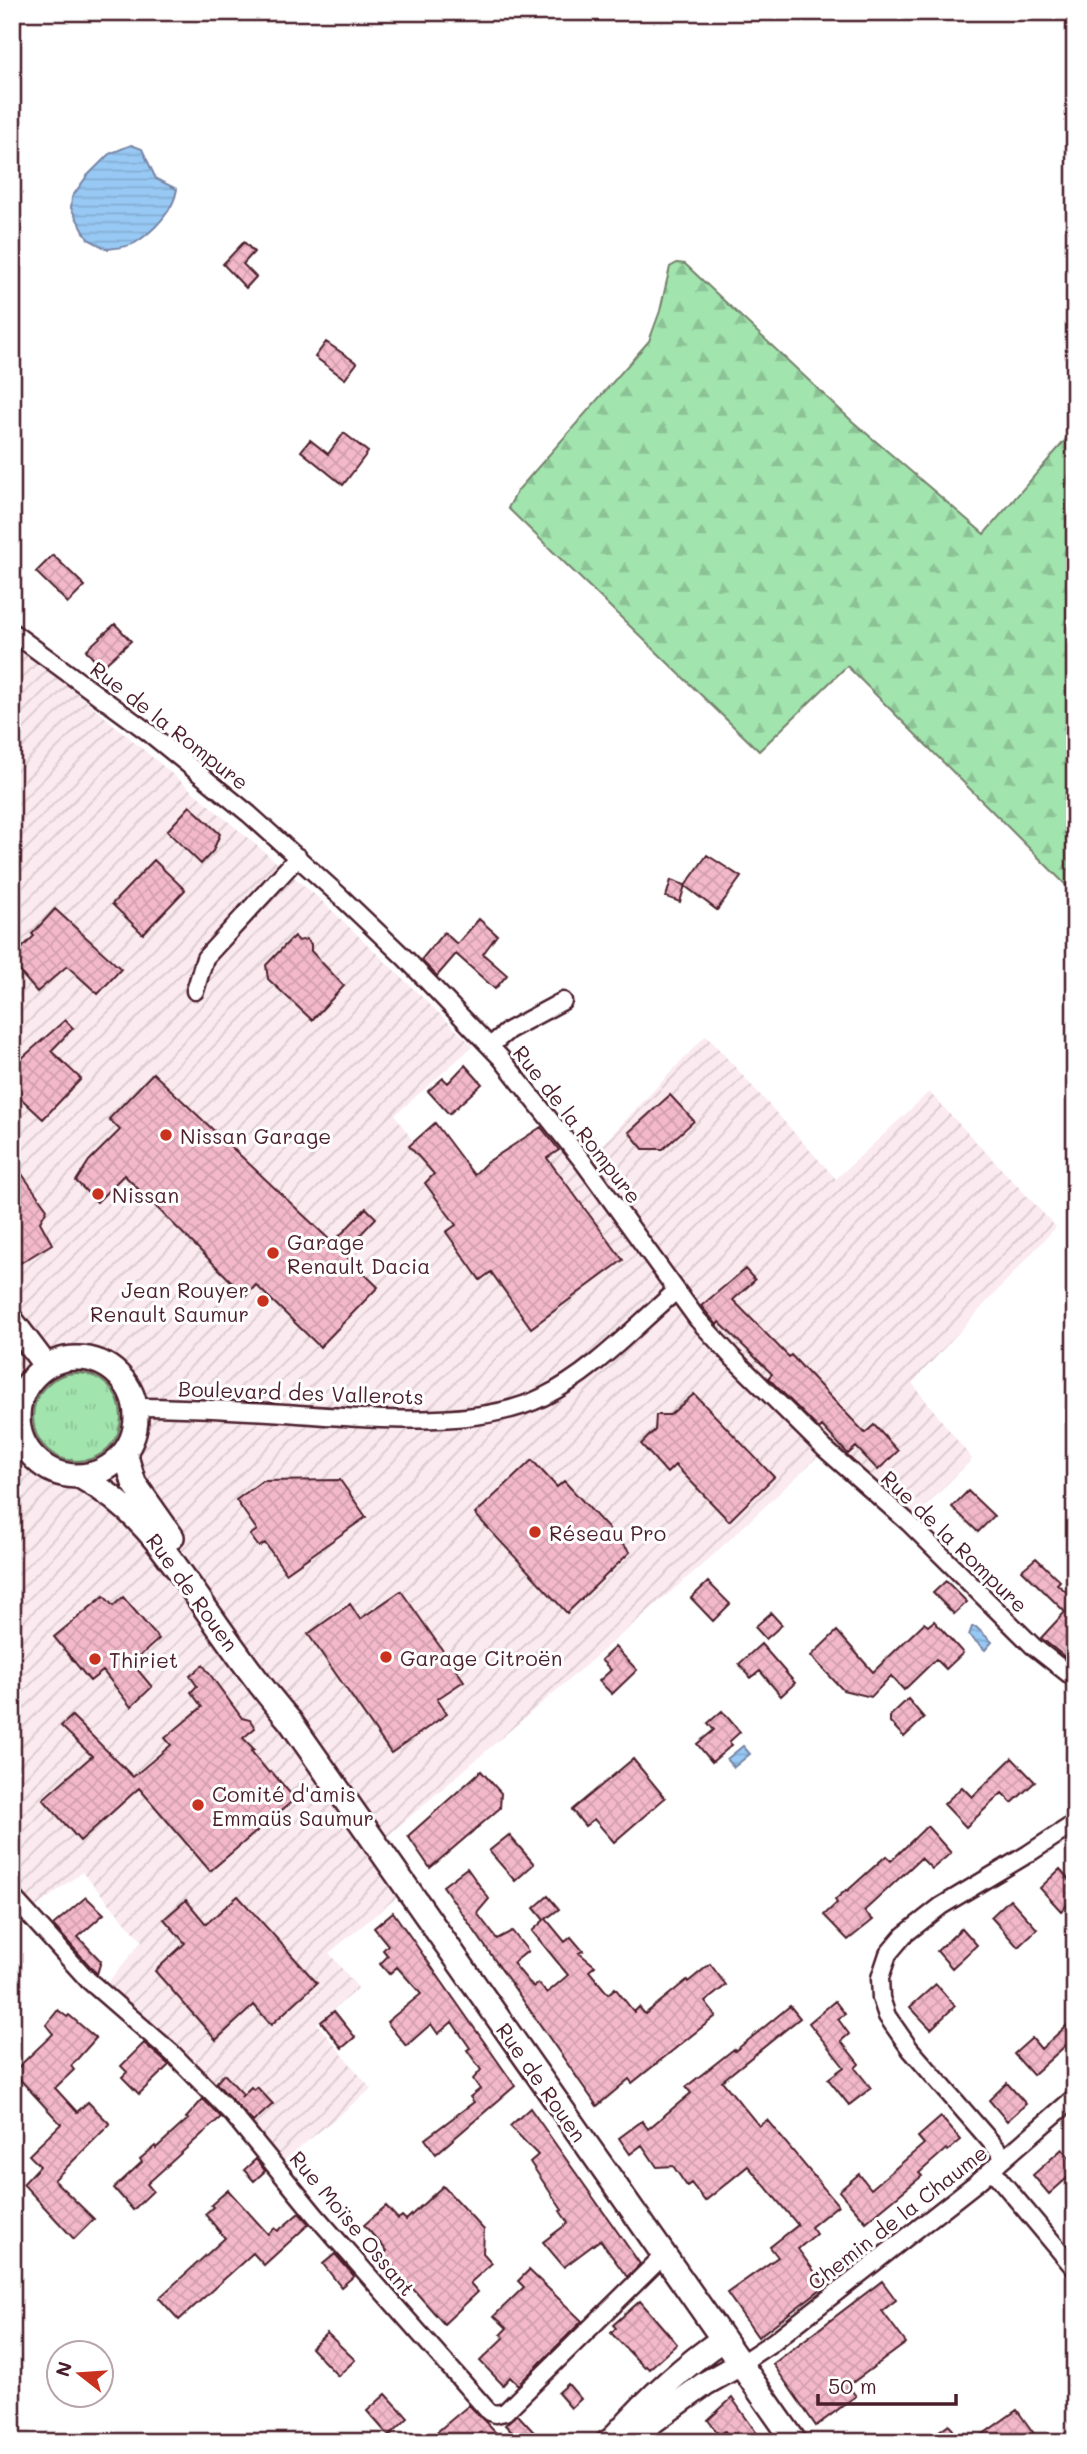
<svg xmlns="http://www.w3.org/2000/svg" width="1087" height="2454" viewBox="0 0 1087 2454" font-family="Mali,sans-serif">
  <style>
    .industrial { fill: url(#industrial-furrows) }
    .grass { fill: url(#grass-tufts); stroke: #76826c; stroke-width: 2 }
    .forest { fill: url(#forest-firs); stroke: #76826c; stroke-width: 2 }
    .water { fill: url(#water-rules); stroke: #7885a4; stroke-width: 2 }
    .building { fill: url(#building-cross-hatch); stroke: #4a1f2b; stroke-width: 2 }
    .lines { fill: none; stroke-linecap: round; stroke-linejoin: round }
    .street-casing { stroke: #4a1f2b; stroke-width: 21 }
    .secondary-casing { stroke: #4a1f2b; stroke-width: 28 }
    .street { stroke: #fff; stroke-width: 16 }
    .secondary { stroke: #fff; stroke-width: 23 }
    .poi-dot { fill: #c8321e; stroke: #fff; stroke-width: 2.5 }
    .labels { text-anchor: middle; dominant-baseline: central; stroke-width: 6; stroke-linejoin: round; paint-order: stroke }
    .street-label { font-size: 21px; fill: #4a1f2b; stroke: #fff }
    .poi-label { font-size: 21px; fill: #4a1f2b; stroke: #fff; text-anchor: start }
  </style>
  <defs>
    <pattern id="industrial-furrows" width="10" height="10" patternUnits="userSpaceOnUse" patternTransform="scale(1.75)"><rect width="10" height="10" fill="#fbeaef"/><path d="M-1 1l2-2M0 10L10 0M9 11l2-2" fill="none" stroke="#d9c8cd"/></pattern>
    <pattern id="grass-tufts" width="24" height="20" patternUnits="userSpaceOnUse" patternTransform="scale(1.75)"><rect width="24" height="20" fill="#a1e4ae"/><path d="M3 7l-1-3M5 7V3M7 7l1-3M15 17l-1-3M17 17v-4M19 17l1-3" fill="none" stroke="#8cc396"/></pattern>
    <pattern id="forest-firs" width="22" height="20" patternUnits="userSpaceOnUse" patternTransform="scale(1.75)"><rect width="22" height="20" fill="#a1e4ae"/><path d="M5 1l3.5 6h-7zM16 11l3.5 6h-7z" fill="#8cc396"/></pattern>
    <pattern id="water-rules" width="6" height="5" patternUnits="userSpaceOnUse" patternTransform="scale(1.75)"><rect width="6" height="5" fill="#97c9f4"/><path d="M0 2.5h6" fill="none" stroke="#84acd1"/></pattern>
    <pattern id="building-cross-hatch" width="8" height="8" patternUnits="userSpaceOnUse" patternTransform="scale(1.75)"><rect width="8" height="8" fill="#f3b9ca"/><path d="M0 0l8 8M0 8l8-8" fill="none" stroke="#d29fae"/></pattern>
  </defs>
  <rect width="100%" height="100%" fill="#fff"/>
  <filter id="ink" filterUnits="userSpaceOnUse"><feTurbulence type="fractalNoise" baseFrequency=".0143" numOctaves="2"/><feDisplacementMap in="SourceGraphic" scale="14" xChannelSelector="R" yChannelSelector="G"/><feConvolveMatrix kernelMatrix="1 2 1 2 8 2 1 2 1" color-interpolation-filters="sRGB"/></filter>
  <g filter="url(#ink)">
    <path class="industrial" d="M12 646 60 679 321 900 473 1046 395 1115 464 1216 559 1150 587 1123 601 1146 706 1035 836 1179 929 1092 1056 1227 912 1383 972 1459 909 1523 825 1450 711 1557 377 1845 407 1889 329 1953 358 1988 317 2024 371 2089 277 2166 100 1992 142 1941 82 1872 28 1913 12 1896Z"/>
    <path class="grass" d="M33 1417a44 44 0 1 1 88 0a44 44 0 1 1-88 0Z"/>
    <path class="forest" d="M677 263 685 264 852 421 984 534 1075 429V894L847 666 759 751 508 508 518 490 649 341 660 311 670 267Z"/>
    <path class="water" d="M131 145 142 149 156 179 177 189C174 210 154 231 135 243 128 247 116 248 107 249L88 239 84 232 71 208 72 197 87 176 109 154Z
      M972 1627H976L992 1642 985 1650 969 1635Z
      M743 1746 750 1754 734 1767 727 1759Z"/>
    <path class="building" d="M244 242 254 252 243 264 256 277 246 288 223 264Z
      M326 342 357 363 345 379 315 357Z
      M344 433 368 452 343 485 301 451 310 440 328 454Z
      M53 555 85 586 68 603 36 572Z
      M115 624 131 641 101 668 86 650Z
      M190 806 220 834 213 851 201 864 167 831Z
      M707 855 741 877 717 910 685 886Z
      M154 860 185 890 143 934 112 904Z
      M671 880 685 885 680 902 666 897Z
      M55 909 121 969 98 994 67 966 37 992 12 963V958L34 936 32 934Z
      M479 919 497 935 483 954 507 975 495 989 456 954 437 976 421 960 444 932 457 944Z
      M294 936 299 941 306 939 311 944V951L344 986 312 1020 268 979 266 965Z
      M65 1020 73 1028 51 1051 81 1079 43 1119 12 1090V1067Z
      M465 1065 482 1084 449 1114 428 1091 443 1078 448 1083Z
      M153 1073 333 1243 366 1208 376 1218 343 1253 378 1287 320 1347 256 1285 246 1296 124 1175 97 1202 76 1181 89 1161 120 1130 109 1119Z
      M670 1095 694 1121 663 1149H643L629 1132Z
      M435 1123 474 1175 486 1163 541 1127 559 1150 547 1158 623 1260 531 1328 491 1272 480 1280 446 1232 456 1225 425 1183 434 1174 409 1146Z
      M12 1160 47 1209 40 1222 52 1244 12 1268Z
      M745 1269 755 1280 733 1300 789 1357 791 1355 865 1433 874 1425 898 1451 878 1470 856 1447 848 1454 822 1426 819 1429 768 1378 772 1374 719 1322 717 1325 701 1306Z
      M694 1394 774 1477 729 1521 675 1465 667 1473 641 1444 655 1430 656 1415H670Z
      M532 1460 557 1487 564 1481 630 1552 567 1613 475 1514Z
      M340 1480 366 1517 286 1573 265 1543 259 1547 250 1535 257 1530 236 1500 262 1481Z
      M968 1491 994 1516 978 1532 952 1507Z
      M1036 1558 1060 1581 1057 1584 1075 1599V1665L1041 1638 1065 1612 1022 1570Z
      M946 1581 967 1602 954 1614 933 1593Z
      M708 1582 730 1604 713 1621 691 1598Z
      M401 1591 464 1681 437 1699 447 1714 391 1753 308 1634 350 1604 360 1619Z
      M104 1596 113 1606 123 1597 159 1639 132 1663 152 1687 131 1707 103 1671 90 1681 54 1637Z
      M771 1613 782 1625 766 1639 755 1627Z
      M934 1621 963 1653 946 1669 936 1659 904 1690 891 1676 871 1697 843 1690 811 1656 837 1631 873 1672 924 1623 928 1626Z
      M761 1644 795 1683 781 1696 760 1671 751 1678 739 1664Z
      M615 1647 637 1670 612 1694 599 1681 611 1670 601 1660Z
      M203 1665 242 1718 250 1720 255 1728 243 1738 254 1749 251 1751 269 1773 271 1771 295 1799 210 1871 139 1788 80 1841 43 1799 92 1756 61 1726 72 1716 133 1777 171 1745 165 1738 202 1707 191 1692 197 1686 190 1676Z
      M908 1699 924 1718 904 1737 890 1722V1716Z
      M722 1711 740 1732 729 1742 732 1745 712 1762 697 1744 714 1730 708 1723Z
      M1012 1758 1035 1782 1012 1803 1002 1793 966 1827 944 1804 962 1787 972 1797Z
      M633 1759 665 1798 614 1842 594 1819 585 1826 572 1810Z
      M481 1771 501 1793 500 1808 430 1868 408 1836Z
      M927 1826 951 1853 932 1869 921 1858 864 1911 873 1920 848 1940 824 1915 837 1903 835 1900 846 1890 847 1891 886 1856 891 1861Z
      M509 1835 534 1864 515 1881 489 1851Z
      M467 1868 489 1899 477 1913 497 1939 512 1931 528 1951 513 1963 533 1987 538 1983 547 1993 568 1975 532 1931 544 1920 534 1908 548 1896 559 1909 546 1919 565 1942 571 1937 583 1951 579 1953 595 1966 589 1971 608 1994 615 1988 634 2012 639 2007 645 2014 687 1980 688 1982 710 1964 726 1985 705 2002 716 2016 632 2083 629 2079 597 2106 443 1886Z
      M1060 1869 1075 1886V1898L1061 1911 1040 1888Z
      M238 1896 317 1983 271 2025 254 2005 216 2040 155 1971 185 1943 164 1919 186 1900 206 1924Z
      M86 1897 104 1914 78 1937 101 1961 97 1974 53 1925Z
      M1010 1899 1037 1929 1018 1947 991 1917Z
      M393 1912 515 2086 436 2154 425 2139 474 2102 470 2097 480 2089 473 2079 481 2070 467 2050 470 2048 452 2022 438 2034 431 2024 406 2046 387 2022 421 1994 397 1967 389 1974 380 1964 388 1956 383 1950 388 1945 374 1928Z
      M962 1928 977 1945 952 1968 937 1951Z
      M936 1984 955 2006 931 2029 910 2007Z
      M835 2001 845 2014 838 2019 849 2034 841 2041 859 2064 855 2068 871 2088 849 2105 828 2079 844 2067 809 2023Z
      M790 2006 800 2018 722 2081 759 2126 767 2120 838 2205 811 2227 816 2234 798 2249 825 2286 758 2337 727 2293 778 2257 770 2247 798 2225 748 2166 705 2201 691 2183 687 2186 673 2166 657 2167 642 2145 630 2154 619 2138 642 2121 648 2129 691 2093 686 2087 734 2049 735 2051Z
      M58 2010 67 2017 69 2015 96 2038 71 2066 74 2070 55 2088 77 2112 88 2102 110 2124 54 2180 94 2219 74 2239 23 2184 40 2166 29 2155 61 2124 13 2072 53 2034 46 2025Z
      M334 2011 355 2037 342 2048 321 2022Z
      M1075 2018V2037L1033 2075 1014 2054 1032 2038 1041 2049Z
      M144 2043 169 2065 139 2094 122 2077 127 2072 121 2066Z
      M224 2074 243 2094 241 2097 251 2087 254 2090 257 2087 273 2104 253 2122 216 2083Z
      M1007 2083 1026 2104 1007 2121 989 2100Z
      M203 2099 221 2117 147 2184 153 2191 133 2210 114 2188 142 2162 140 2159 155 2146 156 2148 188 2119 186 2118Z
      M530 2108 640 2264 627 2277 600 2240 564 2267 543 2242 568 2223 560 2211 562 2210 530 2162 538 2155 510 2126Z
      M941 2117 961 2140 948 2151 946 2149 919 2173 922 2176 866 2222 839 2191 859 2174 871 2189 924 2144 918 2137Z
      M1062 2149 1075 2164V2171L1049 2194 1033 2175Z
      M256 2159 265 2171 254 2181 244 2170Z
      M443 2186 484 2230 483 2253 492 2263 470 2283 478 2292 444 2324 383 2255 387 2251 364 2225 386 2206 398 2219 402 2216 406 2220Z
      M228 2190 268 2234 275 2228 278 2231 299 2213 309 2224 264 2265 253 2253 179 2320 159 2298 225 2238 205 2214 213 2207 211 2205Z
      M335 2254 354 2276 341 2287 323 2264Z
      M529 2270 582 2321 518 2385 510 2377 503 2385 480 2361 504 2338 501 2334 507 2328 494 2316 524 2287 518 2281Z
      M882 2281 896 2300 882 2311 906 2343 848 2386 856 2396 816 2426 773 2364Z
      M640 2301 677 2344 649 2369 646 2366 644 2367 611 2333 616 2328 613 2325Z
      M327 2333 355 2360 338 2376 311 2348Z
      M568 2384 581 2399 571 2408 558 2393Z
      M386 2394 408 2418 389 2436 367 2411Z
      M732 2398 763 2442H733L725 2431 719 2435 708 2420Z
      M469 2405 497 2434 488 2442H425Z
      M1017 2410 1040 2442H972Z
      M517 2414 543 2442H521L505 2425Z
      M949 2424 961 2442H924Z"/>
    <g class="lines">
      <g class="street-casing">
        <path id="street" d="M12 632 148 732 249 814 340 896 406 959 501 1058 584 1163 698 1320 732 1357 825 1449 909 1523 1033 1646 1075 1679
          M195 991 205 958 298 857
          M490 1046 509 1030 563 1001
          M136 1407C186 1407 236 1410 285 1413 360 1418 475 1431 543 1397 594 1372 634 1327 676 1291
          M12 1896 88 1980 172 2053 234 2116 315 2215 489 2412 496 2414 505 2412 664 2255
          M1005 2158 910 2049 887 2016 881 1998 880 1978 888 1954 904 1935 941 1906 1028 1854 1075 1823
          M992 2170 1075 2269
          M740 2364 773 2342 976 2183 1075 2097"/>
      </g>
      <g class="secondary-casing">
        <path id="secondary" d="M12 1321 46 1366
          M18 1417a59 59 0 1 1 118 0a59 59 0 1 1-118 0Z
          M125 1453 134 1483 172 1537
          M81 1477C138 1508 167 1553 203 1605 231 1645 258 1684 290 1721L795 2442
          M616 2435C648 2399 683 2366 723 2339
          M608 2442 652 2422 706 2383 740 2364"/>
      </g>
      <use href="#street" class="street"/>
      <use href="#secondary" class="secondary"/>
    </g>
  </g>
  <g class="poi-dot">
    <circle cx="166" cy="1135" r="7"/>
    <circle cx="98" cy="1194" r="7"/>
    <circle cx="273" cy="1253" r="7"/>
    <circle cx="263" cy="1301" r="7"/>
    <circle cx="535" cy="1532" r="7"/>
    <circle cx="386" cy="1657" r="7"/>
    <circle cx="95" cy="1659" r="7"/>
    <circle cx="198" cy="1805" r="7"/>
  </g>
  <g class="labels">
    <g class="street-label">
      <text transform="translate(170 725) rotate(38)">Rue de la Rompure</text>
      <text transform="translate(578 1124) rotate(52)">Rue de la Rompure</text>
      <text transform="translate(301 1392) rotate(2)">Boulevard des Vallerots</text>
      <text transform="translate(955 1541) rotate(44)">Rue de la Rompure</text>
      <text transform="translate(193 1592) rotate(54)">Rue de Rouen</text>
      <text transform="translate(542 2082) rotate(55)">Rue de Rouen</text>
      <text transform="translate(897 2217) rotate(-38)">Chemin de la Chaume</text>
      <text transform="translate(353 2223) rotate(50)">Rue Moïse Ossant</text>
    </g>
    <g class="poi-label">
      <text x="180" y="1135">Nissan Garage</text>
      <text x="112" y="1194">Nissan</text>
      <text x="287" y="1241">Garage<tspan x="287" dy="24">Renault Dacia</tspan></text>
      <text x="249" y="1289" text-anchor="end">Jean Rouyer<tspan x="249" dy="24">Renault Saumur</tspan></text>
      <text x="549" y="1532">Réseau Pro</text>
      <text x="400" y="1657">Garage Citroën</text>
      <text x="109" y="1659">Thiriet</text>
      <text x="212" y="1793">Comité d'amis<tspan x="212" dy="24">Emmaüs Saumur</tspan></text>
    </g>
  </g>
  <rect width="1087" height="2454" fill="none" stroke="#fff" stroke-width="42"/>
  <rect x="21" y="21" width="1045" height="2412" fill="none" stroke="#4a1f2b" stroke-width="2.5" filter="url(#ink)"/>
  <g transform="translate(80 2374) rotate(287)"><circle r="33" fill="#ffffff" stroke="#b7a5aa" stroke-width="2"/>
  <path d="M0-5L12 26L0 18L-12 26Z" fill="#c8321e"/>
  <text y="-10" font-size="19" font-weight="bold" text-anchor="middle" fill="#4a1f2b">N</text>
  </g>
  <path d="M818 2394v10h138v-10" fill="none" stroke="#4a1f2b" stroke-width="3.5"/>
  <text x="828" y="2394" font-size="21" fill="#4a1f2b" stroke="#ffffff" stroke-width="5" paint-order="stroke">50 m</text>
</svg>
